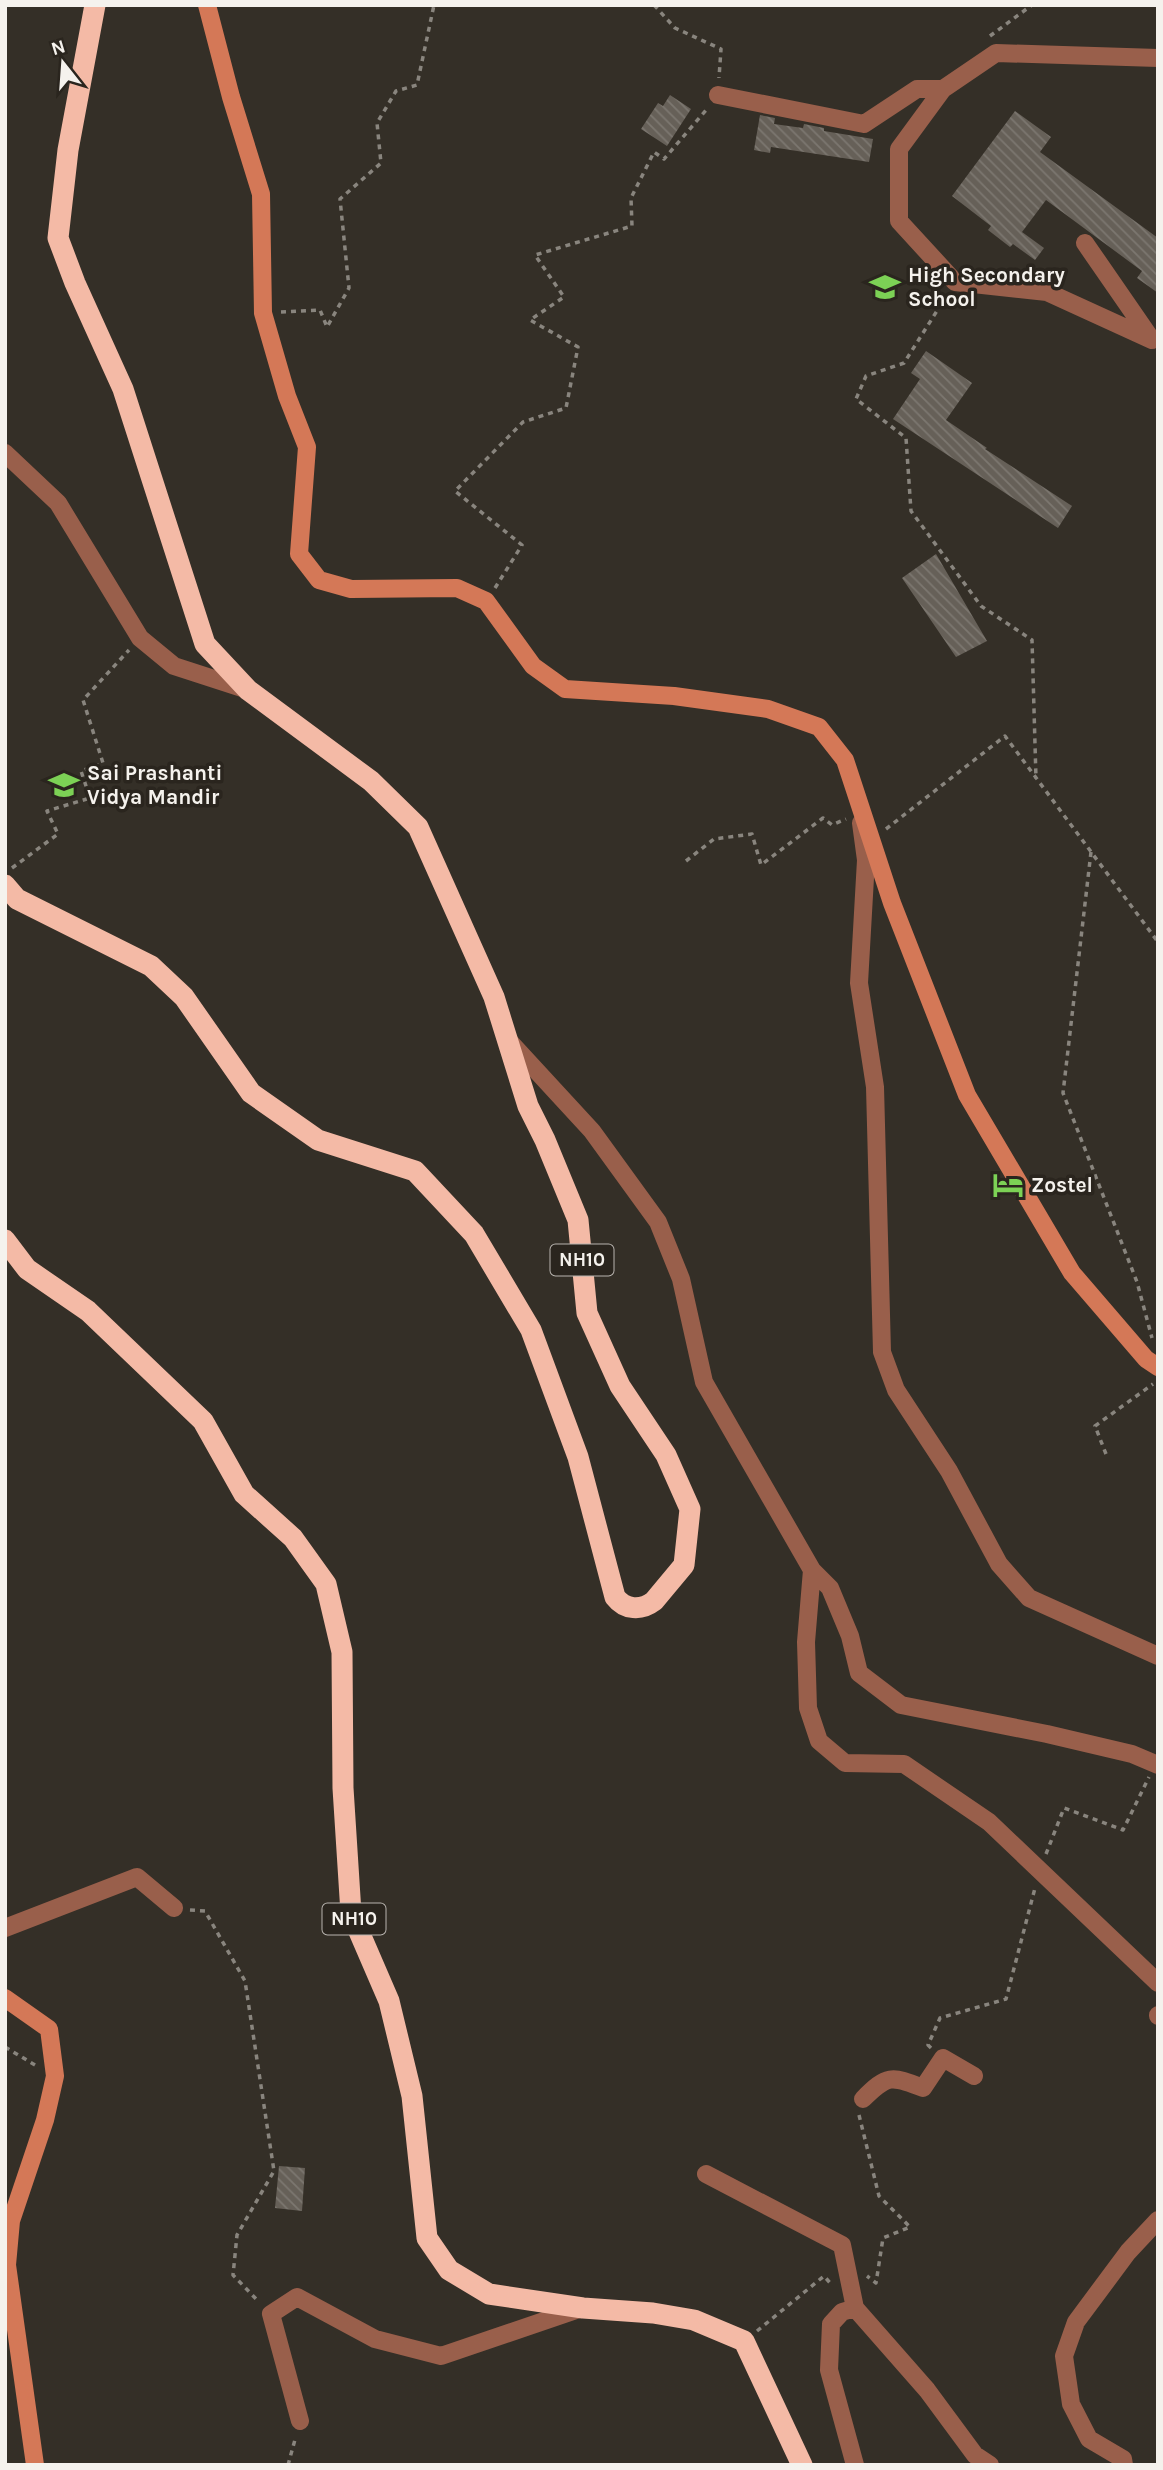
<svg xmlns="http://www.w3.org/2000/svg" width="1163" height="2470" viewBox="0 0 1163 2470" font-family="Karla,sans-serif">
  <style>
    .building { fill: url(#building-back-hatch) }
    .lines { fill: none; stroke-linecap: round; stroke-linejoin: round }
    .path { stroke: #89857e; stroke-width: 3.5; stroke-dasharray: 5 5; stroke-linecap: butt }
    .street { stroke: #995f4b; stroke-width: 18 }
    .secondary { stroke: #d47857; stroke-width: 18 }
    .highway { stroke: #f4baa6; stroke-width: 21 }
    .labels { text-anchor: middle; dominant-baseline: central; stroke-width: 7; stroke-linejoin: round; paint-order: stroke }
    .shield { fill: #2a251e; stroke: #b8b4af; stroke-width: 2 }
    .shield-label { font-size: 19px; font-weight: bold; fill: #f5f2ed }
    .poi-label { font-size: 21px; font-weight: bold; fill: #f5f2ed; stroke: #2a251e; text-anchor: start }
  </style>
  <defs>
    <pattern id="building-back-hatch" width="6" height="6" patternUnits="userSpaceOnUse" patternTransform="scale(1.75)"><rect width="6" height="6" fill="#666058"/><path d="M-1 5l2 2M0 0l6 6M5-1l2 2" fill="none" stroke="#7c7770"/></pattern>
  </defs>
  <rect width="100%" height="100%" fill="#342f27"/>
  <path class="building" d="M670 95 691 109 667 146 641 129 658 103 663 106Z
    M1015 111 1051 137 1040 152 1158 238V293L1137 278 1142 271 1046 200 1022 232 1044 248 1035 260 1013 244 1010 247 988 230 991 226 952 196Z
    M760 115 775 118 774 124 803 128 804 124 824 128V131L873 139 869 162 771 147 770 153 754 150Z
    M926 351 972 383 946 420 987 448 985 449 1072 506 1058 528 893 419 920 379 911 373Z
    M936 554 987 641 956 657 902 578Z
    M279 2166 305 2168 302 2211 275 2208Z"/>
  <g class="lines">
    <path class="path" d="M654 5 675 28 721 49 719 78
      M990 36 1032 5
      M947 295 904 363 866 376 856 399 906 438 911 511 981 606 1032 640 1036 779
      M281 312 320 310 327 327 349 288 340 199 381 163 377 123 396 91 417 85 434 5
      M495 588 522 545 455 491 523 422 566 408 578 347 530 320 564 297 535 255 632 226 631 198 654 152 664 159 707 109
      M886 829 1005 736 1158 942
      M1091 852 1063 1093 1137 1282 1152 1338
      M686 861 714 839 752 834 761 865 823 818 832 825 846 819
      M12 868 58 834 47 811 90 798 81 771 103 763 83 700 129 650
      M1106 1454 1095 1426 1153 1384
      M1046 1854 1064 1808 1123 1830 1149 1777
      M190 1910 205 1911 245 1981 274 2171 237 2235 233 2275 259 2302
      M5 2047 35 2065
      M931 2048 928 2045 940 2018 1006 1999 1035 1888
      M859 2115 879 2196 910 2227 883 2238 876 2283 867 2276
      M757 2331 824 2276 831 2284
      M288 2465 296 2436"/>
    <path class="street" d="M718 95 864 124 917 89H943
      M1085 243 1152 340
      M1152 340 1047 292 955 282 899 221V149L943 89 996 53 1158 58
      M5 453 58 503 140 638 174 666 248 690
      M861 823 866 860 859 983 875 1087 882 1352 896 1390 949 1471 999 1564 1029 1598 1158 1656
      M510 1042 592 1131 658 1222 681 1279 704 1382 812 1570 830 1588 850 1636 859 1673 901 1705 1047 1734 1132 1754 1158 1765
      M812 1570 806 1642 808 1708 819 1741 845 1763 904 1764 989 1822 1158 1983
      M5 1928 137 1877 174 1908
      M1158 2015V2016
      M863 2099C887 2075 891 2075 923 2088L943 2058 974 2076
      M706 2174 842 2245 855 2308
      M300 2421 271 2314 297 2297 375 2339 441 2356 582 2308
      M855 2465 829 2370 831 2324 842 2312 855 2308 927 2390 975 2455 990 2465
      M1124 2465 1123 2459 1089 2439 1071 2404 1064 2356 1076 2322 1128 2252 1158 2220"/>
    <path class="secondary" d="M207 5 231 97 261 194 263 313 287 396 307 447 299 554 319 580 351 589 457 588 486 601 533 666 565 689 674 696 768 709 819 727 845 760 892 903 967 1095 1072 1273 1146 1359 1158 1367
      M5 1998 49 2029 55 2076 45 2120 11 2221 7 2265 35 2465"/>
    <path class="highway" d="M5 885 17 899 151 966 184 997 251 1093 318 1140 415 1171 474 1234 531 1330 578 1457 615 1597C625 1610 641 1611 654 1601L684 1565 690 1509 666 1455 620 1386 587 1313 578 1220 545 1140 528 1106 494 997 418 827 371 781 248 690 205 644 123 389 75 283 58 238 68 150 95 5
      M5 1240 27 1269 88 1311 203 1421 244 1494 293 1538 326 1584 342 1652 343 1788 351 1913 389 2001 412 2096 427 2238 449 2270 489 2294 583 2308 653 2313 694 2320 744 2341 802 2465"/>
  </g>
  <defs>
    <g id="school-bare" transform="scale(2.415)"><path d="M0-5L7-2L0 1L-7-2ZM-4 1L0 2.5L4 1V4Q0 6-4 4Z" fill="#7cd155" stroke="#2a251e" stroke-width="2.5" paint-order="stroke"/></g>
    <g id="hotel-bare" transform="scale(2.415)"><path d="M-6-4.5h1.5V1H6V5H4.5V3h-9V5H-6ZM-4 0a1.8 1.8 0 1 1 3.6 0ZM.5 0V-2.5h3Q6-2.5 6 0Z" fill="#7cd155" stroke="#2a251e" stroke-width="2.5" paint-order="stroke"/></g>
  </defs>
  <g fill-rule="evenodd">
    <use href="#school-bare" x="885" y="287"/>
    <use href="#school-bare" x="64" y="785"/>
    <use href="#hotel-bare" x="1008" y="1185"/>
  </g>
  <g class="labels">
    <g class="shield">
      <rect x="550.5" y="1244.5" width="63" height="31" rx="5"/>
      <rect x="322.5" y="1903.5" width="63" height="31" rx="5"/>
    </g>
    <g class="shield-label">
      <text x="582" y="1260">NH10</text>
      <text x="354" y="1919">NH10</text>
    </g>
    <g class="poi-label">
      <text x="908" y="275">High Secondary<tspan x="908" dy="24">School</tspan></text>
      <text x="87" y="773">Sai Prashanti<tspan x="87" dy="24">Vidya Mandir</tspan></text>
      <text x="1031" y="1185">Zostel</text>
    </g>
  </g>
  <rect width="1163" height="2470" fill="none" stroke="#f5f2ed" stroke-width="14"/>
  <g transform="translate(63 63) rotate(343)" stroke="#2a251e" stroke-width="5" paint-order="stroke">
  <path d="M0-5L12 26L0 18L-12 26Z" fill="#f5f2ed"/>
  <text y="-10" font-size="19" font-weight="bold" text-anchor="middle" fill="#f5f2ed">N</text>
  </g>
</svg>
